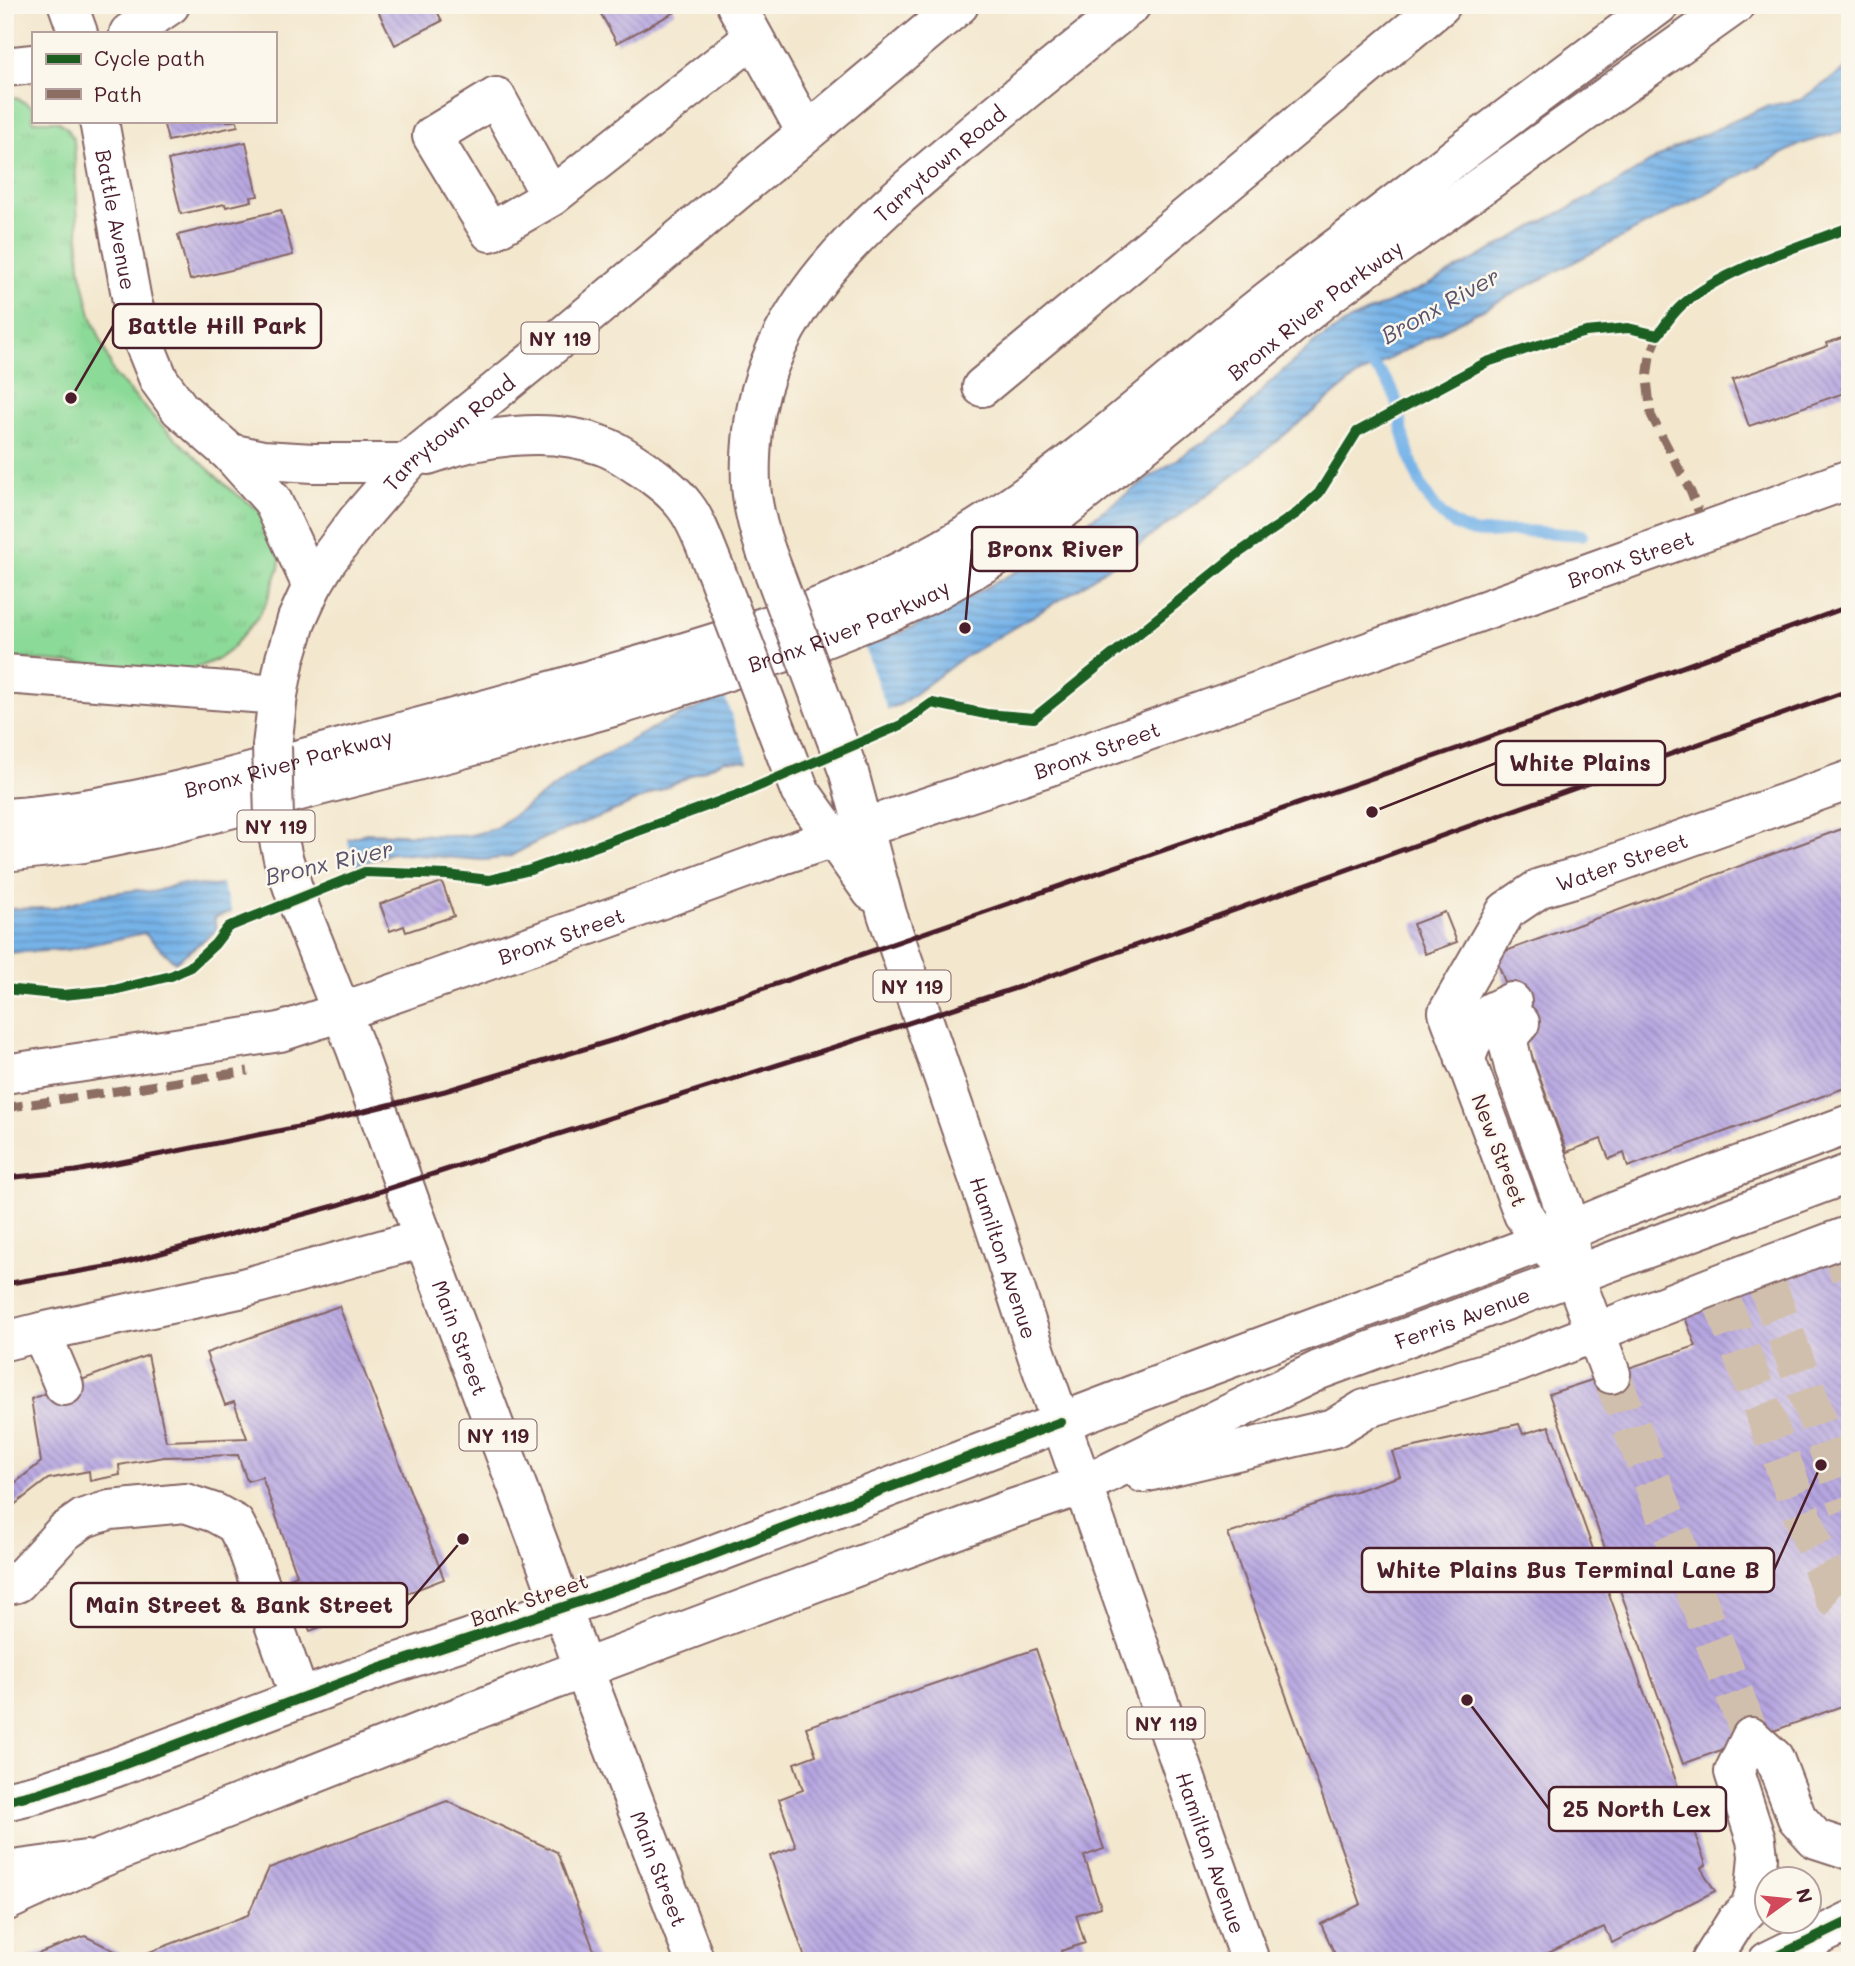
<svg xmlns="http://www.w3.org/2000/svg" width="1855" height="1966" viewBox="0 0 1855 1966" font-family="Mali,sans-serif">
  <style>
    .grass { fill: url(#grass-tufts); stroke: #6b7c62; stroke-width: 2 }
    .water { fill: url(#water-rules); stroke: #60698a; stroke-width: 2 }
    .pier { fill: #f3e7cd }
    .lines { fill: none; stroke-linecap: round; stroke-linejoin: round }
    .stream { stroke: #76b3e8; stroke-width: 12 }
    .building { fill: url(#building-back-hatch) }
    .minor-tunnel { stroke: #d1bfad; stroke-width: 38; stroke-dasharray: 38 19; stroke-linecap: butt }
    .minor-casing { stroke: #856564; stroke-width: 42 }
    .major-casing { stroke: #856564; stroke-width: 42 }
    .highway-casing { stroke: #856564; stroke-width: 42 }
    .minor { stroke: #fff; stroke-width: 38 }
    .major { stroke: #fff; stroke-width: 38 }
    .highway { stroke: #fff; stroke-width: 38 }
    .rail { stroke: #4a1f2b; stroke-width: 5 }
    .major-bridge-casing { stroke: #856564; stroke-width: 42; stroke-linecap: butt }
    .major-bridge { stroke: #fff; stroke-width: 38 }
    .quiet { stroke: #8d6e63; stroke-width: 9; stroke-dasharray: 18 9; stroke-linecap: butt }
    .cycleway-casing { stroke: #fbf7ec; stroke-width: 15 }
    .cycleway { stroke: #1b5e20; stroke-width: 10 }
    .labels { text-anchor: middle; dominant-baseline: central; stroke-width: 5; stroke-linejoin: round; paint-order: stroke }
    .shield { fill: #fbf7ec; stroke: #7f6065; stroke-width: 2 }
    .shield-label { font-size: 19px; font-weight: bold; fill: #4a1f2b }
    .street-label { font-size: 21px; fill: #4a1f2b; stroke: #fbf7ec }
    .water-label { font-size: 23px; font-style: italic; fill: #59536d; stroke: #fbf7ec }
    .leader { fill: none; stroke: #4a1f2b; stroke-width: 2.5 }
    .callout-dot { fill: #4a1f2b; stroke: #fbf7ec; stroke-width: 2.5 }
    .callout { fill: #fbf7ec; stroke: #4a1f2b; stroke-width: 2.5 }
    .callout-label { font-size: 23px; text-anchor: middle; font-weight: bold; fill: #4a1f2b }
  </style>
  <defs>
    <pattern id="grass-tufts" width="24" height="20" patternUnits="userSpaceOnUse" patternTransform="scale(1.75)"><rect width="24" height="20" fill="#8cda98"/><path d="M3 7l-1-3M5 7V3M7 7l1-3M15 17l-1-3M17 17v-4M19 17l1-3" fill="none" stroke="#7abb83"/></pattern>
    <pattern id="water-rules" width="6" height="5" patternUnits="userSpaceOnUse" patternTransform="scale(1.75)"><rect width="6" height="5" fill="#76b3e8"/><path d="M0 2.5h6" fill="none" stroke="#6391bc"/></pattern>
    <pattern id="building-back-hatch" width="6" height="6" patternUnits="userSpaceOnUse" patternTransform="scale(1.75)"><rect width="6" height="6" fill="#b6a6e1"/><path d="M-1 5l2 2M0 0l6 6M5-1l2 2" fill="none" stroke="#9687b7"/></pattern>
  </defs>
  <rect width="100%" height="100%" fill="#fbf7ec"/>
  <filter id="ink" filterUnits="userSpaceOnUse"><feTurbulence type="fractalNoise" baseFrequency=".0143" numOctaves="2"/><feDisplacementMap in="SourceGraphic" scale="14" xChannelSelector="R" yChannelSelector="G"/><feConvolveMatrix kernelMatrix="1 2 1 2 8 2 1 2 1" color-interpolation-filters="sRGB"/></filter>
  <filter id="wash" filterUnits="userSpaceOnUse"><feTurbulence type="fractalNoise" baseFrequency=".00686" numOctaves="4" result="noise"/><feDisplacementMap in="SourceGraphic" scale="28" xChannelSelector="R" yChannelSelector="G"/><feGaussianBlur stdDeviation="1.57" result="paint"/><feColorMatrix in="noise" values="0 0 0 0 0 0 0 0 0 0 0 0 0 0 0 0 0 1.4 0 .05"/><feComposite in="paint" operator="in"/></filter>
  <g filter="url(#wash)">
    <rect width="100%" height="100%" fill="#f3e7cd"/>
    <path class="grass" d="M5 92 33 107V121H58L68 129 74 140 80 269 91 315 114 374 159 423 231 490 263 513 281 549 279 568 266 603 254 623 230 650 218 659 186 672 5 658Z"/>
    <path class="water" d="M1850 66V129L1801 144 1407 349 1356 377 1236 474 1078 589 960 660 901 704 749 761 725 760 621 808 542 839 509 857 483 860 391 853 214 918 217 930 175 962 144 933 67 950 5 953V909L53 908 99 895 137 890 153 892 179 884 215 886 366 833 467 836 494 829 578 770 662 723 724 697 912 628 1024 567 1153 475 1232 424 1268 384 1314 343 1352 319 1426 286 1544 221 1608 188 1672 149 1767 106 1800 100Z"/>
    <path class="pier" d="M863 643 888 712 749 764 724 694Z
      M346 836 357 869 233 915 221 881Z"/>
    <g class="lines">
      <path class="stream" d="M1363 356C1374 367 1388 379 1394 394 1399 407 1400 423 1404 436 1413 473 1431 523 1474 532 1487 535 1503 531 1517 531 1538 531 1560 534 1582 535"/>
    </g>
    <g id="blocks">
      <path class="building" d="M375 5H434L442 21 395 45Z
        M596 5H671L675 12 617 43Z
        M163 121H237L238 126 168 141Z
        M246 142 258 196 251 197 252 201 226 207 225 204 181 214 168 160Z
        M281 210 293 255 190 280 178 235Z
        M1850 335V386L1842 388 1844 393 1749 426 1732 380 1828 346 1827 343Z
        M1850 826V1086L1628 1167 1624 1153 1609 1159 1601 1139 1567 1152 1495 955Z
        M442 882 454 916 406 932 404 926 390 931 380 904Z
        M1445 912 1457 942 1425 954 1413 924Z
        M1850 1252V1703L1683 1764 1549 1394 1696 1346 1683 1312Z
        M339 1306 444 1579 310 1631 290 1578 297 1575 262 1477 247 1481 238 1455 164 1457 119 1465 120 1475 90 1481 89 1471 48 1479 5 1512V1491L41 1462 31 1399 148 1355 166 1441 247 1438 234 1402 225 1405 206 1353Z
        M1519 1424 1523 1434 1549 1426 1706 1865 1701 1868 1715 1891 1612 1943 1604 1927 1531 1961H1338L1321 1924 1361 1904 1228 1534 1400 1476 1392 1452Z
        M1036 1649 1104 1849 1084 1856 1101 1907 1076 1915 1085 1943 1061 1951 1064 1961H806L770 1856 796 1847 779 1799 803 1790 794 1763 816 1755 806 1727Z
        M447 1801 557 1852 598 1961H19L85 1936 131 1959 248 1915 269 1868Z"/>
    </g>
  </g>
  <g filter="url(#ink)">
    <use href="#blocks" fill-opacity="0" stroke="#856564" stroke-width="2"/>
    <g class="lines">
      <path class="minor-tunnel" d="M1842 1254 1850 1275
        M1766 1282 1850 1508
        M1721 1298 1833 1597 1850 1607
        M1611 1374 1751 1737"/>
      <g class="minor-casing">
        <g id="minor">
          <path d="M68 5 78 33"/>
          <path d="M736 5 806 132"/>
          <path d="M129 33 170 5"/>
          <path d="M5 67 33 64"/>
          <path id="s1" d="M99 121 132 301 142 338 159 380 180 409 230 453 272 500 312 586"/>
          <path d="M551 197 496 97 432 136 490 232 551 197 753 38"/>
          <path d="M982 387 1441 5"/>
          <path d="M230 453 263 460 313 463H407"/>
          <path id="s2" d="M341 1012 618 915 785 854 1050 766 1850 479"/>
          <path d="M1520 1023 1512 1032 1508 1042 1514 1067 1564 1207 1574 1275 1611 1374"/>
          <path d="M1465 1060 1476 1032 1491 1012 1512 1002"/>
          <path id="s3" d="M1558 1259 1542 1242 1523 1214 1448 1012 1506 911 1540 888 1577 877 1850 780"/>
          <path d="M41 1332 239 1289 424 1238"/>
          <path d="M5 1341 41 1332 64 1386"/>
          <path d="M1143 1473 1334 1428 1365 1409 1517 1363 1716 1285 1850 1235"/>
          <path id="s4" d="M1083 1485 1319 1370 1850 1173"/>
          <path d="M5 1586 17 1583 64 1532 84 1518 110 1510 185 1503 215 1513 235 1524 246 1545 300 1698"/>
          <path d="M5 1801 39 1793 114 1768 381 1668 659 1575 1172 1380 1542 1242 1616 1211 1850 1124"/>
          <path d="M5 1871 86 1860"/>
          <path d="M1711 1961 1736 1921 1750 1907 1755 1891 1758 1856 1756 1840 1734 1772 1751 1737 1774 1758 1797 1818 1816 1839 1850 1850"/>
          <path d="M1768 1961 1850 1921"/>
        </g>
      </g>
      <g class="major-casing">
        <g id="major">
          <path d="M428 455C480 436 550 426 603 446 616 450 629 460 640 467 657 478 673 490 685 506 699 524 706 549 715 569"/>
          <path id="s5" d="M766 551C750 505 748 479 753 431 767 305 867 222 958 146 1015 98 1073 51 1131 5"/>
          <path id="s6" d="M272 746 278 695 285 659 297 619 312 586 327 561 357 521 407 463 544 352 959 5"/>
          <path id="s7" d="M849 773 887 914 994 1224 1037 1355 1250 1961"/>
          <path d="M800 791 872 892"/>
          <path id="s8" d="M298 903 356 1049 410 1202 546 1563 584 1670 695 1961"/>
          <path d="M5 1902 101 1858 527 1690 1003 1512 1083 1485"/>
        </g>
      </g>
      <g class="highway-casing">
        <g id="highway">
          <path d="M5 674 278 695"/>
          <path id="s9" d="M5 818C131 810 253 771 374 739 456 718 538 695 620 671 743 636 868 598 978 528 1076 466 1162 386 1252 313 1294 279 1337 248 1380 215 1472 144 1565 74 1659 5"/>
          <path id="s10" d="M5 852 84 843 152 829 455 751 620 705 676 688 810 644 893 611 933 592 995 557 1054 517 1331 293 1735 5"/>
          <path d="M5 1074 280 1032 341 1012"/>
        </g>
      </g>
      <use href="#minor" class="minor"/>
      <use href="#major" class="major"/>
      <use href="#highway" class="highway"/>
      <path class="rail" d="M5 1178 76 1171 308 1125 445 1091 617 1039 1459 748 1850 606
        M5 1284 117 1265 338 1205 470 1162 844 1044 1022 986 1850 690"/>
      <g class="major-bridge-casing">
        <path id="major-bridge" d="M766 551 849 773
          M715 569 800 791
          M272 746 274 818 283 858 298 903"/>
      </g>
      <use href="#major-bridge" class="major-bridge"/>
      <path class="quiet" d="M1660 332 1650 356 1647 379 1651 415 1691 492 1699 513
        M5 1108 248 1071"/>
      <g class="cycleway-casing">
        <path id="cycleway" d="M5 989 63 995 114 990 171 976 190 967 215 944 228 927 365 872 447 875 489 880 530 870 740 794 901 725 932 703 986 714 1034 718 1237 554 1297 513 1319 493 1357 432 1487 362 1539 345 1586 332 1628 328 1658 335C1665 325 1672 314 1682 305 1724 269 1798 247 1850 227
          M5 1801 39 1793 114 1768 381 1668 659 1575 1061 1422
          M1768 1961 1850 1921"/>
      </g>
      <use href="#cycleway" class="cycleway"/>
    </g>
  </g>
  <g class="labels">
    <g class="shield">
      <rect x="521.5" y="322.5" width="77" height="31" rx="5"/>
      <rect x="237.5" y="810.5" width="77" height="31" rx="5"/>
      <rect x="873.5" y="970.5" width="77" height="31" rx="5"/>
      <rect x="459.5" y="1419.5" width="77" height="31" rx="5"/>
      <rect x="1127.5" y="1707.5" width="77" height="31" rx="5"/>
    </g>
    <g class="shield-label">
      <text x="560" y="338">NY 119</text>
      <text x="276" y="826">NY 119</text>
      <text x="912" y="986">NY 119</text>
      <text x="498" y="1435">NY 119</text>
      <text x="1166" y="1723">NY 119</text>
    </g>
    <g class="street-label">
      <text stroke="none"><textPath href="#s5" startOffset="457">Tarrytown Road</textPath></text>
      <text stroke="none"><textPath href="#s1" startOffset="100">Battle Avenue</textPath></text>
      <text stroke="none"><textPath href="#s10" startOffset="1442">Bronx River Parkway</textPath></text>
      <text stroke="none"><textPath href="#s6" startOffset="373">Tarrytown Road</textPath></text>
      <text stroke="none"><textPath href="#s2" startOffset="1367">Bronx Street</textPath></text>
      <text stroke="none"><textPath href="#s10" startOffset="875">Bronx River Parkway</textPath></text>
      <text stroke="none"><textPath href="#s2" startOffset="800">Bronx Street</textPath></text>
      <text stroke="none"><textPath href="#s9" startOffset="289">Bronx River Parkway</textPath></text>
      <text stroke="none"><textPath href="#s3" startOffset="516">Water Street</textPath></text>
      <text stroke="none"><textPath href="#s2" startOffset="233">Bronx Street</textPath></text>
      <text transform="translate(1500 1150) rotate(69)">New Street</text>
      <text stroke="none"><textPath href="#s7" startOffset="509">Hamilton Avenue</textPath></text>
      <text stroke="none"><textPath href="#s4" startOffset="415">Ferris Avenue</textPath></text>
      <text stroke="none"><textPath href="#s8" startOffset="464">Main Street</textPath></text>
      <text transform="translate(529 1599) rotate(-19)">Bank Street</text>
      <text stroke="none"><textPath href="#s7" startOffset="1139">Hamilton Avenue</textPath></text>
      <text stroke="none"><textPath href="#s8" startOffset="1031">Main Street</textPath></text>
    </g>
    <g class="water-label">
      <text transform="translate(1440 305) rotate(-29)">Bronx River</text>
      <text transform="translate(329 862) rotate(-13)">Bronx River</text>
    </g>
  </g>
  <path class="leader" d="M71 398L113 326M965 628L972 549M1372 812L1496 763M1821 1465L1774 1570M463 1539L407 1605M1467 1700L1549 1809"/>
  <g class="callout-dot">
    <circle cx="71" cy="398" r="7"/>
    <circle cx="965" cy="628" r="7"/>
    <circle cx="1372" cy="812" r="7"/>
    <circle cx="1821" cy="1465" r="7"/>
    <circle cx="463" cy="1539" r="7"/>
    <circle cx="1467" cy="1700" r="7"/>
  </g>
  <g class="callout">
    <rect x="113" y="304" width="208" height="44" rx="7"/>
    <rect x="972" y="527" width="165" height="44" rx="7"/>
    <rect x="1496" y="741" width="169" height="44" rx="7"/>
    <rect x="1362" y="1548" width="412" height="44" rx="7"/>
    <rect x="71" y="1583" width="336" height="44" rx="7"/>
    <rect x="1549" y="1787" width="177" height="44" rx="7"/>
  </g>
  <g class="callout-label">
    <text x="217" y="334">Battle Hill Park</text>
    <text x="1055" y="557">Bronx River</text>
    <text x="1580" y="771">White Plains</text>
    <text x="1568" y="1578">White Plains Bus Terminal Lane B</text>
    <text x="239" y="1613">Main Street &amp; Bank Street</text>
    <text x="1637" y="1817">25 North Lex</text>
  </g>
  <rect width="1855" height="1966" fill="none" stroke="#fbf7ec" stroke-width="28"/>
  <rect x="32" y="32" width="245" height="91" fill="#fbf7ec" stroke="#b4a19f" stroke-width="2"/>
  <rect x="46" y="54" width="35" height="10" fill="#1b5e20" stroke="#b4a19f" stroke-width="2"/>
  <text x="94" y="66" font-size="21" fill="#4a1f2b">Cycle path</text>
  <rect x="46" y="89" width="35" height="10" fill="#8d6e63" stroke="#b4a19f" stroke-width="2"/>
  <text x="94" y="102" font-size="21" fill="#4a1f2b">Path</text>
  <g transform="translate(1788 1900) rotate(75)"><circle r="33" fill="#fbf7ec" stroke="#b4a19f" stroke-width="2"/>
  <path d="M0-5L12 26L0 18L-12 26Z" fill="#d1495b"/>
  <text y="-10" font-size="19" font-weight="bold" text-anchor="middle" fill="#4a1f2b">N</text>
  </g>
</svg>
